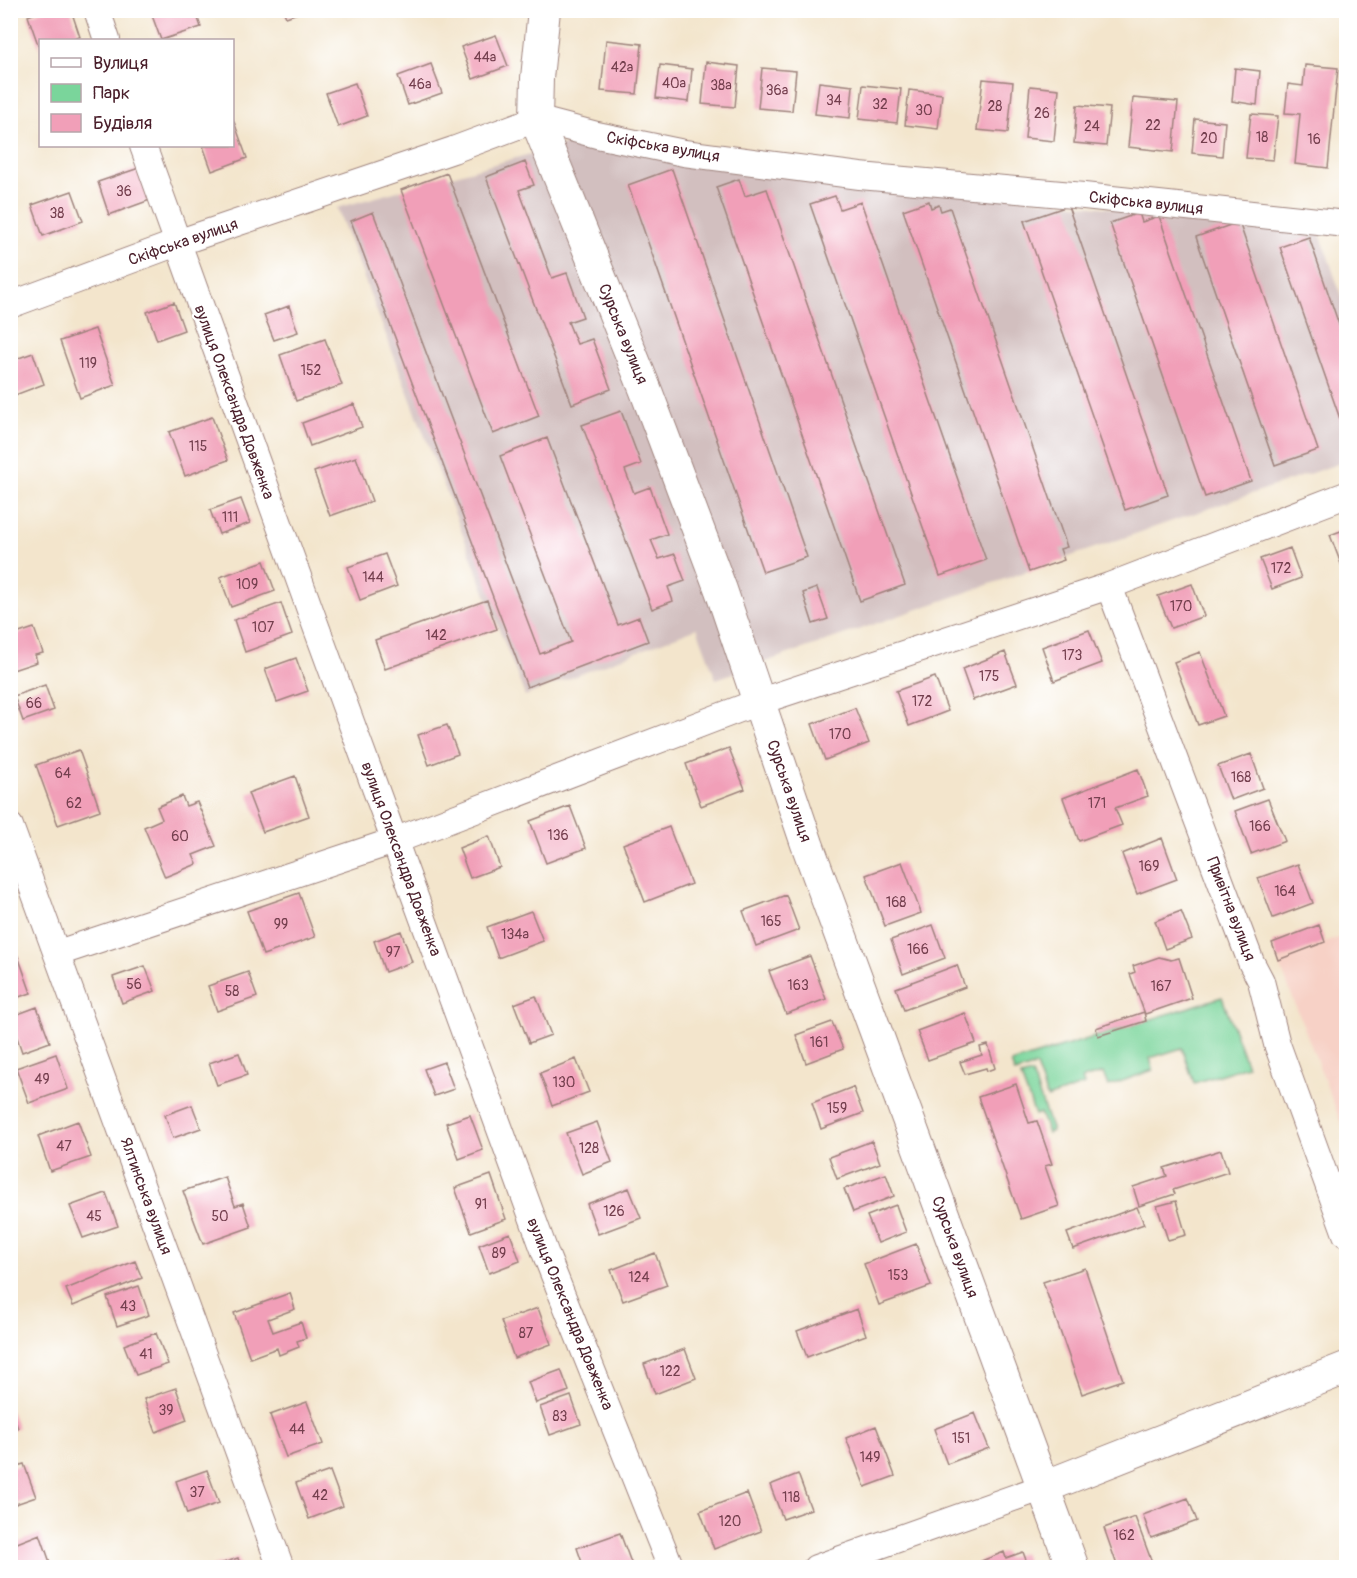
<svg xmlns="http://www.w3.org/2000/svg" width="1357" height="1578" viewBox="0 0 1357 1578" font-family="Pangolin,sans-serif">
  <style>
    .built { fill: #f7d1c6 }
    .industrial { fill: #d2bfbf }
    .green { fill: #7ad59b; stroke: #627a63; stroke-width: 1.5 }
    .building { fill: #f19fb8 }
    .lines { fill: none; stroke-linecap: round; stroke-linejoin: round }
    .minor-casing { stroke: #9e827c; stroke-width: 28 }
    .tertiary-casing { stroke: #9e827c; stroke-width: 34 }
    .minor { stroke: #fff; stroke-width: 26 }
    .tertiary { stroke: #fff; stroke-width: 32 }
    .labels { text-anchor: middle; dominant-baseline: central; stroke-width: 4.5; stroke-linejoin: round; paint-order: stroke }
    .number-label { font-size: 14px; fill: #743f4e }
    .street-label { font-size: 16px; fill: #4a1f2b; stroke: #fff }
  </style>
  <rect width="100%" height="100%" fill="#fff"/>
  <filter id="ink" filterUnits="userSpaceOnUse"><feTurbulence type="fractalNoise" baseFrequency=".0167" numOctaves="2"/><feDisplacementMap in="SourceGraphic" scale="12" xChannelSelector="R" yChannelSelector="G"/><feConvolveMatrix kernelMatrix="1 2 1 2 8 2 1 2 1" color-interpolation-filters="sRGB"/></filter>
  <filter id="wash" filterUnits="userSpaceOnUse"><feTurbulence type="fractalNoise" baseFrequency=".008" numOctaves="4" result="noise"/><feDisplacementMap in="SourceGraphic" scale="24" xChannelSelector="R" yChannelSelector="G"/><feGaussianBlur stdDeviation="1.35" result="paint"/><feColorMatrix in="noise" values="0 0 0 0 0 0 0 0 0 0 0 0 0 0 0 0 0 1.4 0 .05"/><feComposite in="paint" operator="in"/></filter>
  <g filter="url(#wash)">
    <rect width="100%" height="100%" fill="#f3e5cc"/>
    <path class="built" d="M1346 935V1136L1278 960Z"/>
    <path class="industrial" d="M566 144 1320 233 1346 310V461L716 679 697 628 525 696 337 208Z"/>
    <path class="green" d="M1222 997 1247 1066 1194 1083 1182 1048 1150 1058 1153 1070 1108 1086 1103 1073 1082 1079 1084 1085 1047 1098 1036 1066 1015 1073 1011 1063Z
      M1032 1074 1052 1131 1048 1133 1040 1113 1035 1115 1021 1077Z"/>
    <g id="blocks">
      <path class="building" d="M43 10H71L80 37 70 40H40V50L28 16Z
        M150 10H195L201 27 161 40Z
        M283 10H303L304 11 286 17Z
        M496 35 508 66 473 79 461 47Z
        M606 40 642 44 637 94 601 91Z
        M706 62 739 66 735 107 702 104Z
        M431 64 442 93 408 105 398 76Z
        M660 65 692 69 689 102 656 98Z
        M1305 65 1338 68 1328 168 1295 164 1300 114 1285 113 1288 84 1303 86Z
        M762 68 796 71 792 111 758 108Z
        M1235 68 1260 71 1257 105 1232 101Z
        M983 79 1013 82 1008 133 977 130Z
        M819 82 853 86 850 118 815 114Z
        M355 83 367 116 338 127 326 93Z
        M863 85 901 89 897 123 859 119Z
        M1030 86 1059 89 1054 141 1025 138Z
        M909 90 942 94 938 129 905 125Z
        M1133 98 1178 102 1173 152 1128 147Z
        M1077 105 1110 108 1106 146 1074 143Z
        M1251 114 1278 116 1273 160 1246 158Z
        M233 119 247 158 212 171 203 146H232Z
        M1195 119 1225 122 1222 156 1192 153Z
        M525 162 534 185 519 190 552 278 567 273 583 317 568 322 577 344 592 339 611 389 572 404 486 177Z
        M139 168 150 200 109 215 98 182Z
        M672 169 807 557 763 572 628 185Z
        M447 173 539 416 493 434 401 190Z
        M739 179 745 196 767 189 905 585 860 601 716 187Z
        M72 191 83 221 43 236 32 205Z
        M835 196 840 209 861 202 986 560 940 576 810 204Z
        M929 201 931 208 939 205 941 211 950 208 1067 547 1060 549 1064 560 1029 572 903 210Z
        M1068 206 1168 495 1125 510 1024 221Z
        M373 212 540 654 571 642 500 456 547 438 618 625 639 617 648 641 527 687 351 221Z
        M1139 213 1142 222 1159 216 1251 481 1205 497 1110 223Z
        M1239 222 1318 450 1275 465 1196 237Z
        M10 224 17 241 10 244Z
        M1309 237 1346 345V436L1280 247Z
        M174 302 184 330 157 340 147 312Z
        M289 306 298 332 274 340 264 315Z
        M95 329 115 385 80 398 60 341Z
        M325 339 342 385 296 401 280 355Z
        M33 353 44 384 10 397V361Z
        M354 404 362 427 310 446 302 423Z
        M621 411 641 464 625 470 634 493 650 487 667 534 651 540 659 559 675 554 685 581 668 587 673 601 652 609 582 425Z
        M212 417 228 460 185 476 169 432Z
        M356 457 372 501 330 516 314 472Z
        M241 499 250 523 219 534 210 510Z
        M1346 529V577L1330 535Z
        M1290 548 1301 578 1272 589 1260 559Z
        M385 554 397 586 360 600 348 567Z
        M264 561 275 591 231 607 220 577Z
        M1192 584 1204 616 1171 628 1158 596Z
        M817 588 828 619 813 624 803 593Z
        M10 595 18 614 10 617Z
        M487 600 497 629 385 669 375 640Z
        M281 603 292 635 245 652 234 620Z
        M34 628 43 653 35 655 37 662 10 671V636Z
        M1089 630 1102 663 1054 681 1042 647Z
        M1005 652 1017 684 973 700 962 669Z
        M1200 652 1224 716 1198 725 1174 662Z
        M296 658 308 691 277 702 265 669Z
        M935 677 948 711 909 726 896 691Z
        M45 685 54 710 23 721 14 696Z
        M855 708 869 743 825 760 812 724Z
        M447 725 458 754 429 765 418 735Z
        M729 748 745 789 701 806 686 764Z
        M79 750 100 810 58 825 36 765Z
        M1251 754 1263 788 1231 800 1218 766Z
        M1138 769 1148 796 1115 808 1122 825 1079 841 1063 798Z
        M295 776 309 816 263 832 248 793Z
        M182 796 186 806 197 802 216 846 193 855 197 864 165 877 144 827 162 819 157 807Z
        M1268 799 1285 841 1251 854 1235 811Z
        M570 806 586 848 546 863 530 821Z
        M669 827 691 884 645 902 623 844Z
        M489 836 500 867 470 878 459 848Z
        M1162 838 1177 879 1137 894 1122 854Z
        M902 862 921 913 885 926 866 875Z
        M1298 864 1313 903 1273 918 1258 878Z
        M299 893 315 937 263 955 247 911Z
        M786 895 799 930 756 946 743 911Z
        M531 911 543 941 498 958 487 927Z
        M1181 911 1192 939 1165 949 1155 921Z
        M933 925 945 958 903 974 891 940Z
        M1319 925 1325 942 1278 960 1272 943Z
        M401 931 412 962 385 972 374 941Z
        M18 956 31 993 10 1000V959Z
        M810 956 826 999 786 1014 769 971Z
        M1159 957 1171 960 1179 958 1192 998 1145 1014 1130 974 1135 972 1133 966Z
        M957 965 965 987 904 1010 896 988Z
        M145 966 155 991 122 1003 113 977Z
        M248 972 257 997 217 1011 208 986Z
        M536 996 551 1035 529 1043 514 1004Z
        M37 1007 50 1042 22 1052 10 1017Z
        M1144 1012 1146 1021 1098 1036 1096 1028Z
        M965 1013 976 1043 928 1060 917 1031Z
        M832 1022 843 1049 806 1063 796 1035Z
        M988 1045 995 1068 987 1071 986 1068 965 1074 960 1062 982 1055 980 1047Z
        M239 1053 247 1075 217 1085 209 1063Z
        M56 1054 68 1089 29 1103 16 1068Z
        M576 1059 589 1092 552 1106 540 1073Z
        M444 1062 454 1089 434 1096 424 1069Z
        M1016 1084 1029 1123 1037 1121 1052 1164 1045 1166 1059 1206 1021 1219 978 1097Z
        M853 1087 863 1113 821 1129 812 1103Z
        M192 1105 201 1128 173 1138 165 1115Z
        M470 1115 483 1150 459 1159 446 1123Z
        M78 1121 91 1157 50 1171 38 1136Z
        M597 1122 612 1162 582 1174 566 1133Z
        M872 1141 880 1163 837 1179 829 1157Z
        M1221 1150 1228 1172 1173 1190 1175 1194 1139 1206 1133 1187 1167 1176 1164 1168Z
        M886 1174 894 1196 853 1212 844 1189Z
        M491 1175 506 1219 471 1232 455 1188Z
        M225 1177 235 1206 243 1203 251 1227 203 1244 183 1191Z
        M629 1188 641 1218 598 1234 587 1204Z
        M106 1193 118 1226 83 1238 70 1206Z
        M1176 1201 1186 1235 1168 1240 1157 1206Z
        M896 1205 906 1232 878 1243 867 1216Z
        M1137 1207 1144 1224 1073 1249 1067 1233Z
        M510 1233 520 1261 489 1273 479 1245Z
        M916 1244 931 1286 879 1305 864 1264Z
        M655 1253 667 1285 623 1301 611 1270Z
        M135 1261 142 1278 73 1306 66 1289Z
        M1085 1268 1123 1380 1082 1394 1043 1282Z
        M139 1286 149 1315 117 1326 107 1297Z
        M290 1293 295 1309 268 1319 273 1332 301 1322 306 1338 297 1341 299 1347 279 1355 277 1348 250 1358 234 1313Z
        M538 1308 551 1344 514 1358 501 1321Z
        M857 1309 866 1335 807 1357 797 1331Z
        M156 1333 168 1364 136 1375 124 1345Z
        M685 1349 696 1378 655 1394 644 1364Z
        M561 1370 569 1391 536 1403 528 1382Z
        M176 1388 187 1420 156 1432 144 1399Z
        M571 1396 581 1424 550 1435 540 1407Z
        M307 1402 323 1444 286 1457 270 1415Z
        M10 1409 18 1428 10 1431Z
        M975 1413 989 1448 947 1464 934 1429Z
        M876 1426 895 1476 865 1487 846 1438Z
        M24 1464 36 1497 10 1506V1468Z
        M207 1470 219 1503 187 1514 176 1481Z
        M330 1471 343 1506 309 1519 296 1483Z
        M798 1474 811 1509 783 1519 770 1485Z
        M747 1493 761 1531 714 1549 700 1511Z
        M1188 1498 1197 1521 1151 1538 1143 1515Z
        M1135 1517 1153 1565 1147 1568H1118L1104 1528Z
        M620 1533 633 1568H584L577 1548Z
        M40 1534 52 1568H20L12 1545Z
        M1004 1552 1006 1558 1023 1552 1029 1568H981L979 1562Z
        M238 1558 241 1568H211V1567Z"/>
    </g>
  </g>
  <g filter="url(#ink)">
    <use href="#blocks" fill-opacity="0" stroke="#9e827c" stroke-width="1.5"/>
    <g class="lines">
      <g class="minor-casing">
        <path id="minor" d="M97 10 107 40
          M143 146 314 621 546 1255 671 1568
          M10 305 177 243 453 150 536 119 597 135 684 153 860 176 1084 196 1346 224
          M1109 586 1251 962 1261 981 1277 1044 1346 1234
          M10 826 281 1568
          M58 953 394 841 758 702 1109 586 1346 495
          M816 1568 1044 1487"/>
      </g>
      <g class="tertiary-casing">
        <path id="tertiary" d="M544 10 537 78 536 119 646 391 721 590 807 844 1073 1568
          M1044 1487 1346 1368"/>
      </g>
      <use href="#minor" class="minor"/>
      <use href="#tertiary" class="tertiary"/>
    </g>
  </g>
  <g class="labels">
    <g class="number-label">
      <text x="485" y="57">44а</text>
      <text x="622" y="67">42а</text>
      <text x="674" y="83">40а</text>
      <text x="420" y="84">46а</text>
      <text x="721" y="85">38а</text>
      <text x="777" y="90">36а</text>
      <text x="834" y="100">34</text>
      <text x="880" y="104">32</text>
      <text x="995" y="106">28</text>
      <text x="924" y="110">30</text>
      <text x="1042" y="113">26</text>
      <text x="1153" y="125">22</text>
      <text x="1092" y="126">24</text>
      <text x="1262" y="137">18</text>
      <text x="1209" y="138">20</text>
      <text x="1314" y="139">16</text>
      <text x="124" y="191">36</text>
      <text x="57" y="213">38</text>
      <text x="88" y="363">119</text>
      <text x="311" y="370">152</text>
      <text x="198" y="446">115</text>
      <text x="230" y="517">111</text>
      <text x="1281" y="568">172</text>
      <text x="373" y="577">144</text>
      <text x="247" y="584">109</text>
      <text x="1181" y="606">170</text>
      <text x="263" y="627">107</text>
      <text x="436" y="635">142</text>
      <text x="1072" y="655">173</text>
      <text x="989" y="676">175</text>
      <text x="922" y="701">172</text>
      <text x="34" y="703">66</text>
      <text x="840" y="734">170</text>
      <text x="63" y="773">64</text>
      <text x="1241" y="777">168</text>
      <text x="74" y="803">62</text>
      <text x="1097" y="803">171</text>
      <text x="1260" y="826">166</text>
      <text x="558" y="835">136</text>
      <text x="180" y="836">60</text>
      <text x="1149" y="866">169</text>
      <text x="1285" y="891">164</text>
      <text x="896" y="902">168</text>
      <text x="771" y="921">165</text>
      <text x="281" y="924">99</text>
      <text x="515" y="934">134а</text>
      <text x="918" y="949">166</text>
      <text x="393" y="952">97</text>
      <text x="134" y="984">56</text>
      <text x="798" y="985">163</text>
      <text x="1161" y="986">167</text>
      <text x="232" y="991">58</text>
      <text x="819" y="1042">161</text>
      <text x="42" y="1079">49</text>
      <text x="564" y="1082">130</text>
      <text x="837" y="1108">159</text>
      <text x="64" y="1146">47</text>
      <text x="589" y="1148">128</text>
      <text x="481" y="1204">91</text>
      <text x="614" y="1211">126</text>
      <text x="94" y="1216">45</text>
      <text x="220" y="1216">50</text>
      <text x="499" y="1253">89</text>
      <text x="898" y="1275">153</text>
      <text x="639" y="1277">124</text>
      <text x="128" y="1306">43</text>
      <text x="526" y="1333">87</text>
      <text x="146" y="1354">41</text>
      <text x="670" y="1371">122</text>
      <text x="166" y="1410">39</text>
      <text x="560" y="1416">83</text>
      <text x="297" y="1429">44</text>
      <text x="961" y="1438">151</text>
      <text x="870" y="1457">149</text>
      <text x="197" y="1492">37</text>
      <text x="320" y="1495">42</text>
      <text x="791" y="1497">118</text>
      <text x="730" y="1521">120</text>
      <text x="1124" y="1535">162</text>
    </g>
    <g class="street-label">
      <text transform="translate(663 147) rotate(10)">Скіфська вулиця</text>
      <text transform="translate(1146 203) rotate(6)">Скіфська вулиця</text>
      <text transform="translate(183 242) rotate(-19)">Скіфська вулиця</text>
      <text transform="translate(623 334) rotate(68)">Сурська вулиця</text>
      <text transform="translate(234 402) rotate(70)">вулиця Олександра Довженка</text>
      <text transform="translate(789 791) rotate(71)">Сурська вулиця</text>
      <text transform="translate(401 859) rotate(70)">вулиця Олександра Довженка</text>
      <text transform="translate(1231 909) rotate(69)">Привітна вулиця</text>
      <text transform="translate(146 1196) rotate(70)">Ялтинська вулиця</text>
      <text transform="translate(955 1247) rotate(70)">Сурська вулиця</text>
      <text transform="translate(570 1314) rotate(68)">вулиця Олександра Довженка</text>
    </g>
  </g>
  <rect width="1357" height="1578" fill="none" stroke="#fff" stroke-width="36"/>
  <rect x="39" y="39" width="195" height="108" fill="#ffffff" stroke="#b7a5aa" stroke-width="1.5"/>
  <rect x="51" y="58" width="30" height="9" fill="#ffffff" stroke="#b7a5aa" stroke-width="1.5"/>
  <text x="93" y="69" font-size="18" fill="#4a1f2b">Вулиця</text>
  <rect x="51" y="84" width="30" height="18" fill="#7ad59b" stroke="#b7a5aa" stroke-width="1.5"/>
  <text x="93" y="99" font-size="18" fill="#4a1f2b">Парк</text>
  <rect x="51" y="114" width="30" height="18" fill="#f19fb8" stroke="#b7a5aa" stroke-width="1.5"/>
  <text x="93" y="129" font-size="18" fill="#4a1f2b">Будівля</text>
</svg>
